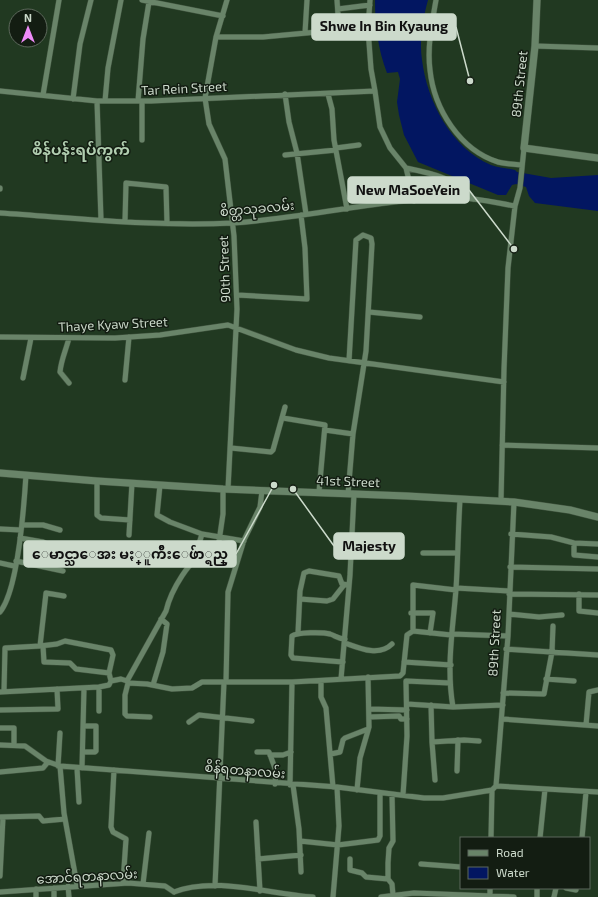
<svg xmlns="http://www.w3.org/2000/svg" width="598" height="897" viewBox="0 0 598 897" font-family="'Exo 2','Noto Sans Myanmar',sans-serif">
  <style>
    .water { fill: #021661 }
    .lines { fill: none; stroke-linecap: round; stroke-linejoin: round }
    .street-casing { stroke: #40543f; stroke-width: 6 }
    .secondary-casing { stroke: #40543f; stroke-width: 8 }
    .street { stroke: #698469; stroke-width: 5 }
    .secondary { stroke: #698469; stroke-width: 7 }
    .labels { text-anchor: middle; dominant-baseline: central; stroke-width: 3; stroke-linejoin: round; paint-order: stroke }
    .street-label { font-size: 13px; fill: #ccdacb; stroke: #131d12 }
    .quarter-label { font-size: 15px; font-weight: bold; fill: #b1ceb0; stroke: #131d12 }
    .leader { fill: none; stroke: #ccdacb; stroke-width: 1.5 }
    .callout-dot { fill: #ccdacb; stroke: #131d12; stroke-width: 1.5 }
    .callout { fill: #ccdacb; stroke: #ccdacb; stroke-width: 1.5 }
    .callout-label { font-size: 14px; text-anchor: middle; font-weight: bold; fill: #111 }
  </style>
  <rect width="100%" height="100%" fill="#213921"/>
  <path class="water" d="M375 0H428C423 18 419 41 422 60 427 101 451 148 491 165 499 168 508 168 515 170L517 172 551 178 598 175V211L535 203 529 196 526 187 516 184 512 185 506 195H498L418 162 404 135 399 115 397 102 400 79 398 72 387 73C378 49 375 26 375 0Z"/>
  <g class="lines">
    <g class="street-casing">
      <path id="street" d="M142 0 223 16
        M227 0 216 37 205 98 209 124 225 159 234 236 237 309 228 489
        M370 0 368 29 371 69 375 91
        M436 0C432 23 427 47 430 70 434 109 460 150 498 162 505 164 514 164 522 165
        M338 9 370 5
        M305 33 307 0
        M216 37H263L339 30 337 0
        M535 46 598 48
        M0 91 97 101H151L375 91 380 127 390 148 406 168 414 201
        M285 94 289 122 297 153 306 214
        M328 94 332 109 334 140 347 209
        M43 95 59 0
        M73 99 80 44 91 0
        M97 101 101 220
        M105 101 108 68 121 0
        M138 101 143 39 149 2
        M142 101V140
        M336 148 359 145
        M285 155 336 150
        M406 168C430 173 457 178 473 199
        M0 188V189
        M0 213C77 218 155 227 233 223 308 218 383 198 458 198 478 198 496 203 515 206
        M125 221 126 183 166 187 167 223
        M237 295 307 299 305 248 301 215
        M369 312 420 317
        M0 337 115 338 160 335 228 325 296 350 329 358 504 382
        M69 338C66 350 61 360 60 372L69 383
        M23 378 31 338
        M125 380 129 337
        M283 418 325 425 319 492
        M325 430 353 434
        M502 445 598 448
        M231 448 271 452 273 450 285 407
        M97 481V515L101 518 130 520
        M160 485 157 515 170 522 202 534 198 547 200 555
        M348 494 353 434 366 351 372 244 371 238 363 235 356 240 349 361
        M501 501 504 369 508 268 515 206 520 188 524 148
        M22 525H43L60 530
        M0 529 21 530
        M202 534 244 541
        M511 534 551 537 574 543 598 544
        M129 535 132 483
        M20 538 43 542 51 546
        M574 543V555L598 557
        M423 553H457
        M217 555 223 514V489
        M16 561 63 571
        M0 563 14 566
        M510 567 598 569
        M456 588 509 591
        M509 594 598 595
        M579 594V611L598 613
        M300 599 327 601 333 599 344 585
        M0 612C18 590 24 506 26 475
        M411 613H433L430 633
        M509 614 539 617 562 615
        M413 631V585L456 590
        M298 633 300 591 304 573 309 571 339 576 342 584 349 585
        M452 634 508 636
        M345 643C359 648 379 657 392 644
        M40 646 57 644 65 641 111 650 113 655 109 673 111 681
        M43 646 44 662 70 663 76 669 109 673
        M506 649 598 655
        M343 662 293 658 291 655 292 636C297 632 323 632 330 634 336 636 338 639 345 639
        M404 662 451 665
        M341 679 350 575 354 494
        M546 679 574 681
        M127 681 166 611C170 594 190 553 211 553 219 553 230 557 238 559
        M321 681V697L326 708 333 787
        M226 682 228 592 244 540 260 507 262 491
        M128 683 125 695V714L127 716 150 717
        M153 685 163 652 167 624 161 619
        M99 687V711
        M4 691 5 648 40 646 46 593 64 596
        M0 692 99 687 109 685 111 681 121 679 127 681 128 683 147 684 172 689 192 688 202 682H292L400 676 403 673 407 635 413 631 451 635
        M503 693 544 694 552 652 553 626
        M407 704 453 707 503 705
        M431 705 432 742 435 780
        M453 707C446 667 453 628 456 589 458 559 458 530 460 500
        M369 709 407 710
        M0 710 58 709 57 689
        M369 717 399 716 401 719H407
        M502 719 598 726
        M189 722 199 715 252 721
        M586 725 589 692 598 690
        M0 728H14V745
        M432 742 464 740 479 741
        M0 745 25 746 46 761 60 766 337 787 424 798H443L492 790
        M83 752H95L96 751V726H84
        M257 752H269L276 771 275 784
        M331 754 340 752 343 740 345 738 368 729
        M270 755H283L291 752
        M58 766 60 733
        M60 766 64 813 77 885
        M77 768 79 802
        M82 768 84 688
        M114 770 111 827 113 832 126 839 123 883
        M457 771 458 740
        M0 772 43 768 48 762
        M290 785 292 682
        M293 785 299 829 301 872
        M496 786 598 792
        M357 790 360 758 369 727 368 677
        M392 794 393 841 389 848 388 863V879L392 884 393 895
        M403 795 407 736 406 681 450 683
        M0 817 39 816 43 821 65 819
        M256 822 260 891
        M491 838 492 790 496 786 508 636 514 502
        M540 838 545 789
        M582 838 586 792
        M300 841 338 845 378 840 380 836V793
        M258 859 301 855
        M350 859V870L362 873 366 877 388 879
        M421 864 461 867
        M0 876 3 817
        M143 884 149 833
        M68 886 69 897
        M215 886 224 682
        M54 888V897
        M537 888V897
        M566 888 576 890
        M0 892 128 883 165 886 174 892
        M174 892C215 876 269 894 313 897
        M490 895V888
        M36 897V889
        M333 897 339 826 337 787
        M381 897 414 893 514 897
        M554 897 556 888"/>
    </g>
    <g class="secondary-casing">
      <path id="secondary" d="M537 0 535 46 524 148 598 158
        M0 473 97 481 223 489 407 496 514 502 570 510 598 517"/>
    </g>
    <use href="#street" class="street"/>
    <use href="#secondary" class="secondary"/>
  </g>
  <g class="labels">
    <g class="street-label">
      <text transform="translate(519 84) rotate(-84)">89th Street</text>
      <text transform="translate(184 88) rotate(-3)">Tar Rein Street</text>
      <text transform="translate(257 208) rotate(-5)">စိတ္တသုခလမ်း</text>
      <text transform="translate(224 269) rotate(-92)">90th Street</text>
      <text transform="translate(113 324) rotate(-3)">Thaye Kyaw Street</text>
      <text transform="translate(348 481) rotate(2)">41st Street</text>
      <text transform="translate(494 643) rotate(-87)">89th Street</text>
      <text transform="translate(245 770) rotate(5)">စိန်ရတနာလမ်း</text>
      <text transform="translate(87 876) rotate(-3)">အောင်ရတနာလမ်း</text>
    </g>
    <g class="quarter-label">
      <text x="81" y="149">စိန်ပန်းရပ်ကွက်</text>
    </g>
  </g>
  <path class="leader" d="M470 81L456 27M514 249L469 190M293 489L334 546M274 485L236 554"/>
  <g class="callout-dot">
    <circle cx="470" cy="81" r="4"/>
    <circle cx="514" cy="249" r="4"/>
    <circle cx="293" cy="489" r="4"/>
    <circle cx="274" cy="485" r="4"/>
  </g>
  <g class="callout">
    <rect x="312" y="14" width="144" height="26" rx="4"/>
    <rect x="348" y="177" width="121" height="26" rx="4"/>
    <rect x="334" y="533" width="70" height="26" rx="4"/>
    <rect x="24" y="541" width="212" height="26" rx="4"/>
  </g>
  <g class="callout-label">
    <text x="384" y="31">Shwe In Bin Kyaung</text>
    <text x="408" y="195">New MaSoeYein</text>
    <text x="369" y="551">Majesty</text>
    <text x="130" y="559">ေမာင္သာေအး မႏ္ူက်ီးေဖ်ာ္ရည္</text>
  </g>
  <rect x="460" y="837" width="130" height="52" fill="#131d12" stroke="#5d695c"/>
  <rect x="468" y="850" width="20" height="6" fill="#698469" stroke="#5d695c"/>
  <text x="496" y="857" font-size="12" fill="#ccdacb">Road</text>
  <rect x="468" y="867" width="20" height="12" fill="#021661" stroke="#5d695c"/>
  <text x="496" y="877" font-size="12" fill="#ccdacb">Water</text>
  <g transform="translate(28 28)"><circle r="19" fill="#131d12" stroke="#5d695c"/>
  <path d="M0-3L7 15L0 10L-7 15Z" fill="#ee8bf8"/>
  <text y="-6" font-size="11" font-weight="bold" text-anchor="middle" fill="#ccdacb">N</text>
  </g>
</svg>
